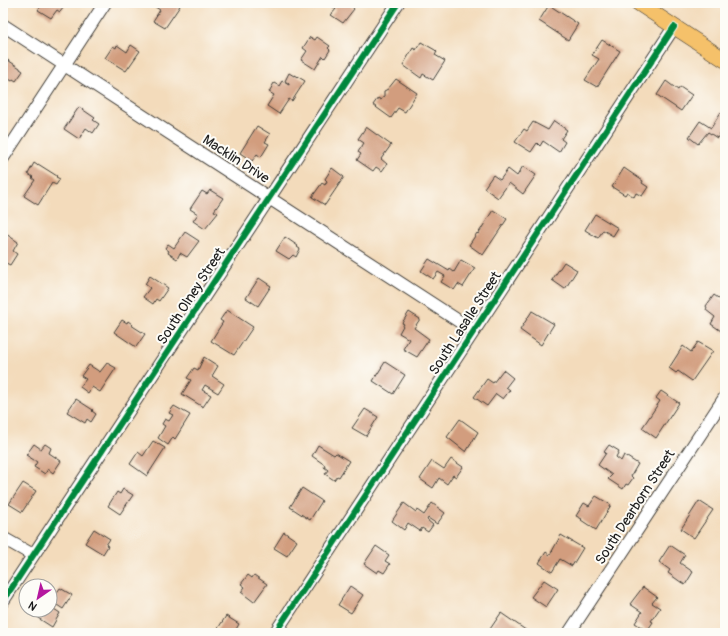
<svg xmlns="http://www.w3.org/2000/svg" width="728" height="636" viewBox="0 0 728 636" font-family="Pangolin,sans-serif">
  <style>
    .building { fill: #d29d7e }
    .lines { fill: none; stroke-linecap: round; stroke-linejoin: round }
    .minor-casing { stroke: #3c3934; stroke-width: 14 }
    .major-casing { stroke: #3c3934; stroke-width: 16 }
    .minor { stroke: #fff; stroke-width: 12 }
    .major { stroke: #f5c16b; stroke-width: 15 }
    .cycleway-casing { stroke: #fdfcf7; stroke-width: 8 }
    .cycleway { stroke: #00873e; stroke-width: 6 }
    .labels { text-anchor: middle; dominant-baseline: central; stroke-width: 4; stroke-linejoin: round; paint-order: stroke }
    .street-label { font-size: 14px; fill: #1c1c1c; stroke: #fdfcf7 }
  </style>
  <rect width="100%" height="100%" fill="#fdfcf7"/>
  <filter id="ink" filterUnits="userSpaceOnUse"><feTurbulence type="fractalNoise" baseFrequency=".025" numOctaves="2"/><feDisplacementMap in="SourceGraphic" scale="8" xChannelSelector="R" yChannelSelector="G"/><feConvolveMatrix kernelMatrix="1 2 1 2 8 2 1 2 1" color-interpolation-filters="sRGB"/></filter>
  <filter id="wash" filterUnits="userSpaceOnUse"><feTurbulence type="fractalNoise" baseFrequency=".012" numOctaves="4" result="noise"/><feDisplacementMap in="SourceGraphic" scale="16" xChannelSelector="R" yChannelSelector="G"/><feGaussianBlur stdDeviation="0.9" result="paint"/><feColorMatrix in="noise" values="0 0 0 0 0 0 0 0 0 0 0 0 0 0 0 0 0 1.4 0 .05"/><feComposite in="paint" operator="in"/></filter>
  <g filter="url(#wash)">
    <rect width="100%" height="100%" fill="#f3dbbb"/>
    <g id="blocks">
      <path class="building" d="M35 3H62L61 5 64 7 60 12 57 10 51 18 38 10 41 6Z
        M149 3H176L180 6 165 28 153 21 160 10Z
        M327 3H349L354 9 343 23 331 15 336 9Z
        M549 5 578 24 568 40 539 21Z
        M310 37 315 40 317 37 330 46 328 48 330 50 325 58 323 56 315 69 301 60 307 51 303 48Z
        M602 40 620 51 597 87 585 80 599 59 592 55Z
        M421 42 435 50 437 52 435 55 445 61 433 80 423 74 421 78 403 65 413 48 416 50Z
        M117 45 127 52 131 45 140 51 126 71 105 58 113 46 116 48Z
        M3 57 20 68V69L23 71 16 81 13 79 12 81 3 75Z
        M289 73 294 76 295 75 305 81 292 101 289 99 279 114 267 106 274 95 269 92 274 83 279 86 282 81 289 85V84L285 81Z
        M396 79 417 93 405 112 398 108 391 118 373 105 378 98 381 100 384 96V91L388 89Z
        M666 81 678 90 680 87 692 95 681 111 657 95Z
        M79 107 95 118 93 120 99 124 93 133 86 128 79 139 64 129Z
        M721 112 725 115V135L721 132 717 138 708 132 698 144 689 137 700 121 711 128Z
        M554 121 567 130 561 139 565 142 559 152 543 141 540 146 537 143 531 152 515 142 524 129 527 131 533 122 548 130Z
        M257 126 270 134 265 142 269 144 261 157 257 154 252 161 240 153Z
        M366 127 391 145 381 159 387 164 382 171 376 167 373 171 357 160 361 154 358 152 364 143 358 139Z
        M34 163 37 165 38 164 57 176 56 177 60 179 56 185 52 183 38 205 24 196 35 180 32 178 33 177 28 174Z
        M523 166 536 175 523 194 509 183 498 198 484 188 493 175 500 180 508 169 517 176Z
        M332 168 344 177 325 205 312 197 322 183 325 185 327 181 325 179Z
        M624 168 637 177 643 181 642 183 648 187 642 196 636 193 634 197 627 192 625 195 612 187Z
        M210 190 223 198 214 211 218 213 205 229 193 221 198 214 190 209 202 191 207 194Z
        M493 210 507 219 483 255 469 245 477 233 478 234Z
        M595 214 618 228 613 236 603 230 598 238 585 230Z
        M3 232 18 242 13 251 17 254 10 265 6 263 3 267Z
        M185 232 199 241 187 257 180 253 177 259 168 253 169 251 165 248 168 244 174 248Z
        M285 237 298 246 297 247 300 249 296 257 293 255 289 259 276 251Z
        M429 259 449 271 450 269 454 272 461 260 475 268 463 287 458 284 454 290 441 282 445 276 438 272 433 279 421 271Z
        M564 262 577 270 565 289 552 280Z
        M150 276 168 288 159 301 156 299 153 304 143 297 150 288 145 284Z
        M259 278 271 286 258 306 246 298Z
        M714 295 725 303 724 333 711 324 715 317 706 310 707 308 706 306Z
        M227 310 253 327 234 355 211 341 223 322 220 320Z
        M532 311 554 324 541 345 520 330Z
        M409 312 420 319 414 328 429 339 417 357 403 349 409 339 399 333 404 324 402 323Z
        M122 320 127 323 128 321 132 324 131 325 145 334 136 347 114 332Z
        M698 342 713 351 692 381 678 371 676 373 669 368 683 346 691 352Z
        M204 357 218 366 212 376 224 384 218 393 205 385 202 390 211 395 203 407 182 394 191 380 187 378 194 368 198 370Z
        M385 362 405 375 393 394 373 381Z
        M107 363 116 368 100 392 92 387 88 393 80 387 86 379 81 376 89 365 100 372Z
        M503 370 513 378 506 387 510 390 503 399 496 394 487 406 474 397 487 379 493 383Z
        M661 391 679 403 656 438 642 428 660 401 656 398Z
        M76 399 93 410 92 411 96 414 91 422 87 419 85 423 67 412Z
        M174 406 190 415 175 439 173 437 168 445 158 438 165 426 162 424 165 419 169 421 173 415 169 413Z
        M365 409 378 417 366 436 352 428Z
        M460 419 478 432 466 452 447 437Z
        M153 441 165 448 147 476 130 464 138 452 143 456Z
        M34 444 41 449 45 444 51 448 49 453 61 461 53 473 48 469 45 474 34 467 37 462 26 455Z
        M318 445 334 455 336 453 349 461 339 477 337 476 334 480 325 474 328 470 324 467 325 465 312 456Z
        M609 445 619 451 616 457 621 461 624 455 638 464 631 476 633 478 628 485 626 484 623 489 608 479 612 475 598 465 606 453 604 452Z
        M451 459 463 467 456 477 453 475 447 484 439 478 433 488 420 479 432 461 444 469Z
        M23 483 36 491 22 512 9 504Z
        M302 488 322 501 310 520 290 507Z
        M123 489 133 495 120 514 108 506 117 492 120 494Z
        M596 496 611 505 596 530 581 520 582 519 576 516 584 503 589 506Z
        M699 501 713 510 694 538 681 529Z
        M404 503 416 512 417 510 424 515 432 503 445 513 437 524 428 518 427 520 433 525 428 532 422 528 420 531 408 523 404 530 392 521Z
        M94 529 110 539 106 545 108 546 103 554 85 543Z
        M284 532 297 541 287 556 274 548Z
        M561 535 583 548 572 566 560 559 552 572 539 563 546 552 550 555Z
        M670 545 685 555 680 563 693 572 685 585 668 573 670 570 659 562Z
        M376 546 389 555 385 561 390 564 384 573 379 570 377 573 364 564Z
        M248 575 252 578 254 575 267 584 254 602 241 592 245 587 241 584Z
        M544 580 558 589 546 607 531 597Z
        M350 586 363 595 351 613 338 605Z
        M643 587 657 597 652 603 660 608 651 621 653 622 647 631 635 623 642 612 630 604Z
        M60 588 72 595 63 609 57 605 54 609 60 613 52 627 38 618 43 610H50V599L52 600Z
        M501 613 530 633H489L488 632Z
        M226 616 239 624 234 633H215Z"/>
    </g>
  </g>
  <g filter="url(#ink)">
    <use href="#blocks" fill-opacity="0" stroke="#3c3934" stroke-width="1"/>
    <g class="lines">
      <g class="minor-casing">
        <path id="minor" d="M3 25 474 331
          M3 158 105 3
          M3 538 33 555
          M3 601 398 3
          M275 633 674 27
          M569 633 725 397"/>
      </g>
      <g class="major-casing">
        <path id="major" d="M638 3 725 60"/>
      </g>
      <use href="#minor" class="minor"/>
      <use href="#major" class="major"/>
      <g class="cycleway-casing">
        <path id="cycleway" d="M3 601 398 3
          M275 633 674 27"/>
      </g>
      <use href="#cycleway" class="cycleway"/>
    </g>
  </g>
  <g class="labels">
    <g class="street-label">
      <text transform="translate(236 159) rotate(33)">Macklin Drive</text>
      <text transform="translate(191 296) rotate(-57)">South Olney Street</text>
      <text transform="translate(465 323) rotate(-57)">South Lasalle Street</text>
      <text transform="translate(635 507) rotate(-57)">South Dearborn Street</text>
    </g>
  </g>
  <rect width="728" height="636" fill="none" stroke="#fdfcf7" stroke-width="16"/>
  <g transform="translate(38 598) rotate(214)"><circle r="19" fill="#fdfcf7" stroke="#a3a29f"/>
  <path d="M0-3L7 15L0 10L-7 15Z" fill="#b5179e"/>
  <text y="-6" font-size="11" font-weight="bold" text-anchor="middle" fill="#1c1c1c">N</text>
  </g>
</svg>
